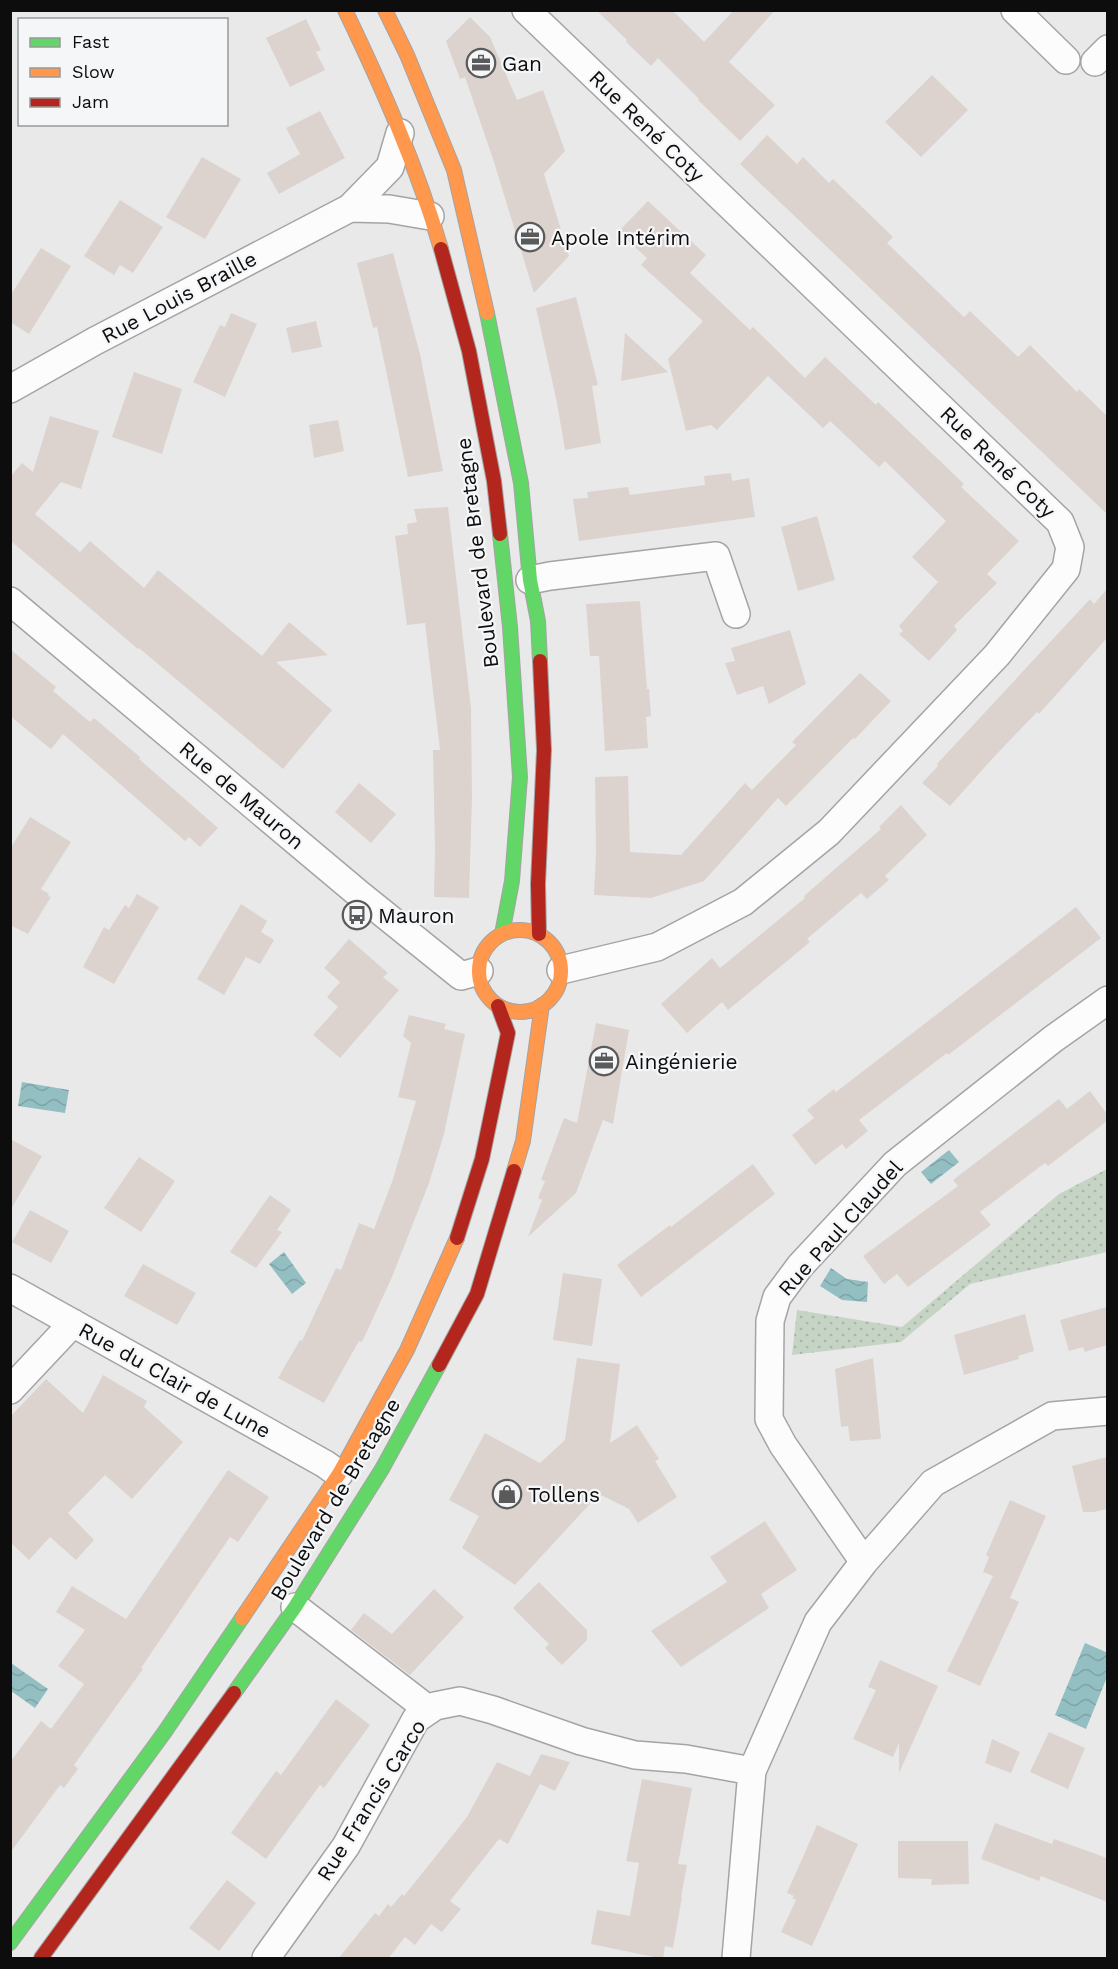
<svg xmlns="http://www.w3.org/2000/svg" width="1118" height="1969" viewBox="0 0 1118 1969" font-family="'Work Sans',sans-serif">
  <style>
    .grass { fill: url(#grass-dots) }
    .water { fill: url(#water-waves) }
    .building { fill: #dcd3cf }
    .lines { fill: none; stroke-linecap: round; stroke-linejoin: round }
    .street-casing { stroke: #a4a4a5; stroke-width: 30 }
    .fast-casing { stroke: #a4a4a5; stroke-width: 16 }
    .slow-casing { stroke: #a4a4a5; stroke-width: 16 }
    .jam-casing { stroke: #a4a4a5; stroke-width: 16 }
    .street { stroke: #fcfcfc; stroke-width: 27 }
    .fast { stroke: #63d668; stroke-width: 14 }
    .slow { stroke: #ff974d; stroke-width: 14 }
    .jam { stroke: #b3261e; stroke-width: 14 }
    .labels { text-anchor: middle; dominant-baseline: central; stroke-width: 4.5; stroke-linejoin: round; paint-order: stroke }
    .poi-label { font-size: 21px; fill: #0d0d0e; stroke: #f5f6f8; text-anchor: start }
    .street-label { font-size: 21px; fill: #0d0d0e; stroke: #f5f6f8 }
  </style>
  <defs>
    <pattern id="grass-dots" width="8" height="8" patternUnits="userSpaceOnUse" patternTransform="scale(1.5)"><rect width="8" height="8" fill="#c5d4c4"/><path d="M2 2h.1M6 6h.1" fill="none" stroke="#a8b5a7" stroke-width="1.8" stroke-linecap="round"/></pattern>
    <pattern id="water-waves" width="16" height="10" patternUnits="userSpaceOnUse" patternTransform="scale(1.5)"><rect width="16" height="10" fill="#94bfc2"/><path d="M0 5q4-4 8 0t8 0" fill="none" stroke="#7ea3a6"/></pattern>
  </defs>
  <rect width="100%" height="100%" fill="#e9e9ea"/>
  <path class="grass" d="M1107 1169V1252L970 1284 901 1342 792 1355 797 1310 902 1327 1059 1194Z"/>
  <path class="water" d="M22 1082 69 1090 65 1113 18 1106Z
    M949 1150 959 1162 931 1184 921 1172Z
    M284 1252 306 1283 292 1294 269 1264Z
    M831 1268 847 1279 868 1282 867 1302 842 1300 820 1286Z
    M1085 1643 1108 1653 1107 1677 1086 1729 1055 1715Z
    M11 1663 48 1689 35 1708 11 1691Z"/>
  <path class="building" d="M596 10H672L704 42 734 10H775L729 62 775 105 740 141 698 100 699 99 658 58 651 66 626 42 627 40Z
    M470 17 490 37 517 100 543 90 565 151 544 174 569 256 534 293 494 162 465 77 460 79 446 41Z
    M306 19 321 50 316 52 325 70 290 87 266 38Z
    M932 75 968 110 921 157 885 122Z
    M320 111 345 158 279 194 267 173 300 154 286 128Z
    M767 135 797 164 803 157 829 183 833 179 893 237 887 243 964 317 970 311 1018 357 1030 345 1077 392 1079 389 1107 416V514L740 164Z
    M202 157 241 179 205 239 166 217Z
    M120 200 163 227 133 273 120 265 114 275 84 256Z
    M648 201 706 255 690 273 750 330 753 327 805 378 825 357 876 405 878 402 916 438 964 484 961 487 1019 541 987 574 997 583 954 626 957 630 929 661 899 634 903 631 899 626 938 582 912 557 946 521 885 461 879 467 830 421 823 428 768 376 717 430 711 425 686 431 668 359 703 321 641 265 647 258 618 232Z
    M41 248 71 266 29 334 10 322V296Z
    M393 253 420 354 443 471 408 477 377 327 373 328 357 263Z
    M576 297 598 385 592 386 601 443 565 450 557 403 536 308Z
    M231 313 257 324 225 397 193 382 220 325 225 327Z
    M316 321 322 347 292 353 286 328Z
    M625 333 668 372 621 381Z
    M134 372 182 389 162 454 112 437Z
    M50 416 99 431 81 489 61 482 35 514 80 552 90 541 144 588 158 570 262 656 289 622 328 655 276 662 332 710 283 769 139 648 138 649 12 542 10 545V477L22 463 33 472Z
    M338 420 344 451 314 458 309 425Z
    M731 473 732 481 749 478 755 517 579 541 573 499 588 498 587 492 628 487 630 495 705 485 704 476Z
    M448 507 471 708 472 796 469 898 434 897 435 849 433 750H440L425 623 407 625 395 536 408 534 407 524 417 522 414 509Z
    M817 516 835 580 798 591 781 527Z
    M1107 589V638L1039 714 1037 712 993 758 950 806 922 783 938 766 937 764 1090 599 1094 604Z
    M640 601 647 689H649L651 716 646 717 648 748 605 751 599 656H590L586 604Z
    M790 630 806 684 769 704 763 686 737 695 725 663 735 661 731 648Z
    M10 649 56 687 53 691 90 722 94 718 140 757 139 759 218 828 200 847 189 837 185 841 63 734 51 749 10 716Z
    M860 673 891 701 855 739 853 738 786 806 778 798 704 881 651 898 594 895 596 853 595 777 628 776 630 852 681 855 745 783 752 790 796 745 792 742Z
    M359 783 396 814 371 843 335 812Z
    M901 805 927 835 885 876 889 880 867 899 861 893 807 939 810 942 728 1010 722 1002 687 1033 661 1004 712 958 720 968 805 898 804 896 881 829 879 827Z
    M30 817 71 842 41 889 49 894 48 896 51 897 28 934 10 925V849Z
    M137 894 159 907 114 984 83 967 104 927 109 930 125 905 129 908Z
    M241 904 267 921 261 932 274 940 260 964 246 957 224 995 197 979Z
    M1076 907 1101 938 948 1055 947 1053 859 1120 868 1131 846 1149 842 1144 815 1165 792 1135 814 1118 807 1110 834 1089 836 1092Z
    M349 939 388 973 383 977 399 990 340 1058 313 1035 338 1007 327 997 340 982 324 968Z
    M409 1015 446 1024 444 1029 465 1034 444 1134 429 1183 392 1277 362 1342 359 1341 324 1403 278 1378 300 1340 302 1341 336 1268 341 1270 359 1223 374 1229 392 1182 416 1101 398 1097 411 1043 403 1036Z
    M596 1023 629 1030 613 1124 603 1120 576 1193 528 1237 542 1200 538 1198 545 1181 541 1180 564 1118 577 1123Z
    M1090 1091 1107 1114V1121L1048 1166 1045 1163 980 1212 991 1225 908 1287 897 1274 884 1284 863 1256 958 1186 953 1180 1059 1099 1067 1109Z
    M10 1139 42 1156 10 1211Z
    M139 1157 175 1181 141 1232 104 1208Z
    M753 1164 775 1194 641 1297 617 1265 670 1225 671 1227Z
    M270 1195 291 1210 277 1230 282 1232 256 1268 230 1252Z
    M30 1210 69 1231 51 1263 12 1242Z
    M143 1264 196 1293 177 1325 124 1296Z
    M563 1273 602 1279 592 1346 553 1340Z
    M1107 1307V1345L1085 1352 1083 1347 1069 1351 1060 1320Z
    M1025 1314 1034 1351 1018 1356 1019 1359 964 1375 954 1335Z
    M577 1358 620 1364 610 1443 637 1425 659 1459 655 1461 677 1497 638 1523 629 1509 599 1494 515 1585 462 1548 479 1516 449 1500 485 1433 540 1463 565 1440Z
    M873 1358 881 1439 850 1441 848 1426 841 1427 835 1369Z
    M103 1375 147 1401 144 1407 183 1442 132 1499 105 1475 68 1513 94 1540 76 1560 50 1537 29 1560 10 1542V1417L46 1379 83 1413Z
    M1107 1457V1509L1094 1512H1083L1072 1466Z
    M228 1470 269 1497 238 1542 230 1537 141 1668 143 1669 74 1765 78 1769 64 1788 60 1785 10 1853V1762L41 1721 51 1729 84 1684 58 1666 85 1630 56 1612 72 1586 126 1619Z
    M1010 1500 1046 1516 1010 1598 1019 1602 980 1686 947 1671 993 1576 983 1572 989 1557 986 1555Z
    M765 1521 797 1570 761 1594 769 1608 681 1667 651 1631 727 1582 710 1557Z
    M539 1582 587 1630V1640L562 1665 545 1648 549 1644 513 1608Z
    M434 1589 464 1617 410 1675 351 1630 364 1613 392 1634Z
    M880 1660 938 1686 899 1773V1743L893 1757 853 1739 876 1690 868 1687Z
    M336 1699 370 1725 324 1788 320 1785 266 1859 231 1833 276 1771 281 1775Z
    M1049 1732 1085 1748 1068 1789 1030 1772Z
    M992 1739 1020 1752 1011 1773 985 1763Z
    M541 1754 570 1762 555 1791 540 1784 508 1844 499 1839 450 1901 461 1909 442 1932 431 1924 415 1945 405 1937 388 1959H338L375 1913 379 1916 388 1904 391 1907 402 1894 404 1896 467 1817 497 1762 530 1776Z
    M642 1779 692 1788 678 1864 687 1865 681 1897H682L673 1948 665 1946 663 1959 591 1944 597 1910 630 1916 639 1863 626 1861Z
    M995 1823 1052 1844 1054 1839 1107 1858V1902L1041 1876 1039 1881 981 1859Z
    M817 1825 858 1844 812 1946 781 1932 796 1900 792 1898 794 1896 787 1893Z
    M898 1841H968L969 1884 931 1885 932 1879 898 1878Z
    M227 1880 256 1903 219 1951 189 1928Z"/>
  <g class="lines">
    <g class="street-casing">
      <path id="street" d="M526 10 1060 522 1070 547 1066 569 997 655 829 832 743 902 657 947 561 970
        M1015 10 1066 60
        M1095 62 1108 49
        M350 208 389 209 430 216
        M10 389 95 341 350 208 390 167 400 133
        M530 580 550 576 716 556 736 614
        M10 601 359 894 461 976 479 971
        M10 1288 325 1464 339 1474
        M10 1390 73 1323
        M864 1562 783 1445 769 1419 770 1321 777 1297 800 1266 895 1164 1053 1039 1108 1000
        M295 1607 429 1710
        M266 1958 346 1846 416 1719 435 1706 460 1701 493 1710 581 1741 635 1755 686 1759 752 1771
        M736 1958 752 1771 818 1622 864 1562 933 1483 1052 1416 1108 1411"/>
    </g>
    <g class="fast-casing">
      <path id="fast" d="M487 313 521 483 530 580 538 621 540 661
        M500 534 510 627 520 777 512 881 502 934
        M234 1693 295 1607 382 1469 439 1365
        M10 1943 164 1733 242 1618"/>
    </g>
    <g class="slow-casing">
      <path id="slow" d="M345 10C382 87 417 166 441 249
        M385 10 407 55 454 170 487 313
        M479 971a41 41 0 1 1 82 0a41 41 0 1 1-82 0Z
        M514 1171 523 1141 542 1005
        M242 1618 339 1474 407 1350 457 1238"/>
    </g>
    <g class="jam-casing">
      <path id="jam" d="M441 249 469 351 494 481 500 534
        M539 934 538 884 544 750 540 661
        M457 1238 482 1159 508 1033 498 1006
        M439 1365 477 1294 514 1171
        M41 1958 234 1693"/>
    </g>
    <use href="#street" class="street"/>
    <use href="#fast" class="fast"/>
    <use href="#slow" class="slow"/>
    <use href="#jam" class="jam"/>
  </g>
  <defs>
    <g id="office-ring" transform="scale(1.5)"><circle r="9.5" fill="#f5f6f8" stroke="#5a5a5b" stroke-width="1.5"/><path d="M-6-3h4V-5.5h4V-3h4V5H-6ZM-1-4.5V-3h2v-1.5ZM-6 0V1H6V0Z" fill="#5a5a5b"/></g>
    <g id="bus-ring" transform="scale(1.5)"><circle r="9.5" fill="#f5f6f8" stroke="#5a5a5b" stroke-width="1.5"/><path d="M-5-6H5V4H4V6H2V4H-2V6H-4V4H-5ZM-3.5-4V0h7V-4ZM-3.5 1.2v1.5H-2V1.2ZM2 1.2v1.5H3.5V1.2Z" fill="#5a5a5b"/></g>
    <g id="shop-ring" transform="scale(1.5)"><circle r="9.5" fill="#f5f6f8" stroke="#5a5a5b" stroke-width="1.5"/><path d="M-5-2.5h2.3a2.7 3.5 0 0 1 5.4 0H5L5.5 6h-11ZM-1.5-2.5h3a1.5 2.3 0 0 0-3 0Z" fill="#5a5a5b"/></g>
  </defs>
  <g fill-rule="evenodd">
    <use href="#office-ring" x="481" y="63"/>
    <use href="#office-ring" x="530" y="237"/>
    <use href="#bus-ring" x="357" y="915"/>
    <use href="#office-ring" x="604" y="1061"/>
    <use href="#shop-ring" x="507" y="1494"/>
  </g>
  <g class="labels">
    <g class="poi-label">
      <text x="502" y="63">Gan</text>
      <text x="551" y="237">Apole Intérim</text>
      <text x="378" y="915">Mauron</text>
      <text x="625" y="1061">Aingénierie</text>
      <text x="528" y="1494">Tollens</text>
    </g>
    <g class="street-label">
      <text transform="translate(647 126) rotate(44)">Rue René Coty</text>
      <text transform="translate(179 297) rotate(-28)">Rue Louis Braille</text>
      <text transform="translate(998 462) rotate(44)">Rue René Coty</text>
      <text transform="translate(477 553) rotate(-97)">Boulevard de Bretagne</text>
      <text transform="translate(242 795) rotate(40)">Rue de Mauron</text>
      <text transform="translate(840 1228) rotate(-48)">Rue Paul Claudel</text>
      <text transform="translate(175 1380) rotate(29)">Rue du Clair de Lune</text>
      <text transform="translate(335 1499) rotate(-59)">Boulevard de Bretagne</text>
      <text transform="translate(371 1800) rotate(-58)">Rue Francis Carco</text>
    </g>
  </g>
  <rect width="1118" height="1969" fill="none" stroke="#0d0d0e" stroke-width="24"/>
  <rect x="18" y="18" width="210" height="108" fill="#f5f6f8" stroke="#98999a" stroke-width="1.5"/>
  <rect x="30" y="38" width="30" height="9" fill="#63d668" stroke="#98999a" stroke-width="1.5"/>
  <text x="72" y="48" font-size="18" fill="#0d0d0e">Fast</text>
  <rect x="30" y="68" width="30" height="9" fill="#ff974d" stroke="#98999a" stroke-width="1.5"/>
  <text x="72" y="78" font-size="18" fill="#0d0d0e">Slow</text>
  <rect x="30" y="98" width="30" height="9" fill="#b3261e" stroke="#98999a" stroke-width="1.5"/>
  <text x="72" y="108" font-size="18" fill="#0d0d0e">Jam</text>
</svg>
